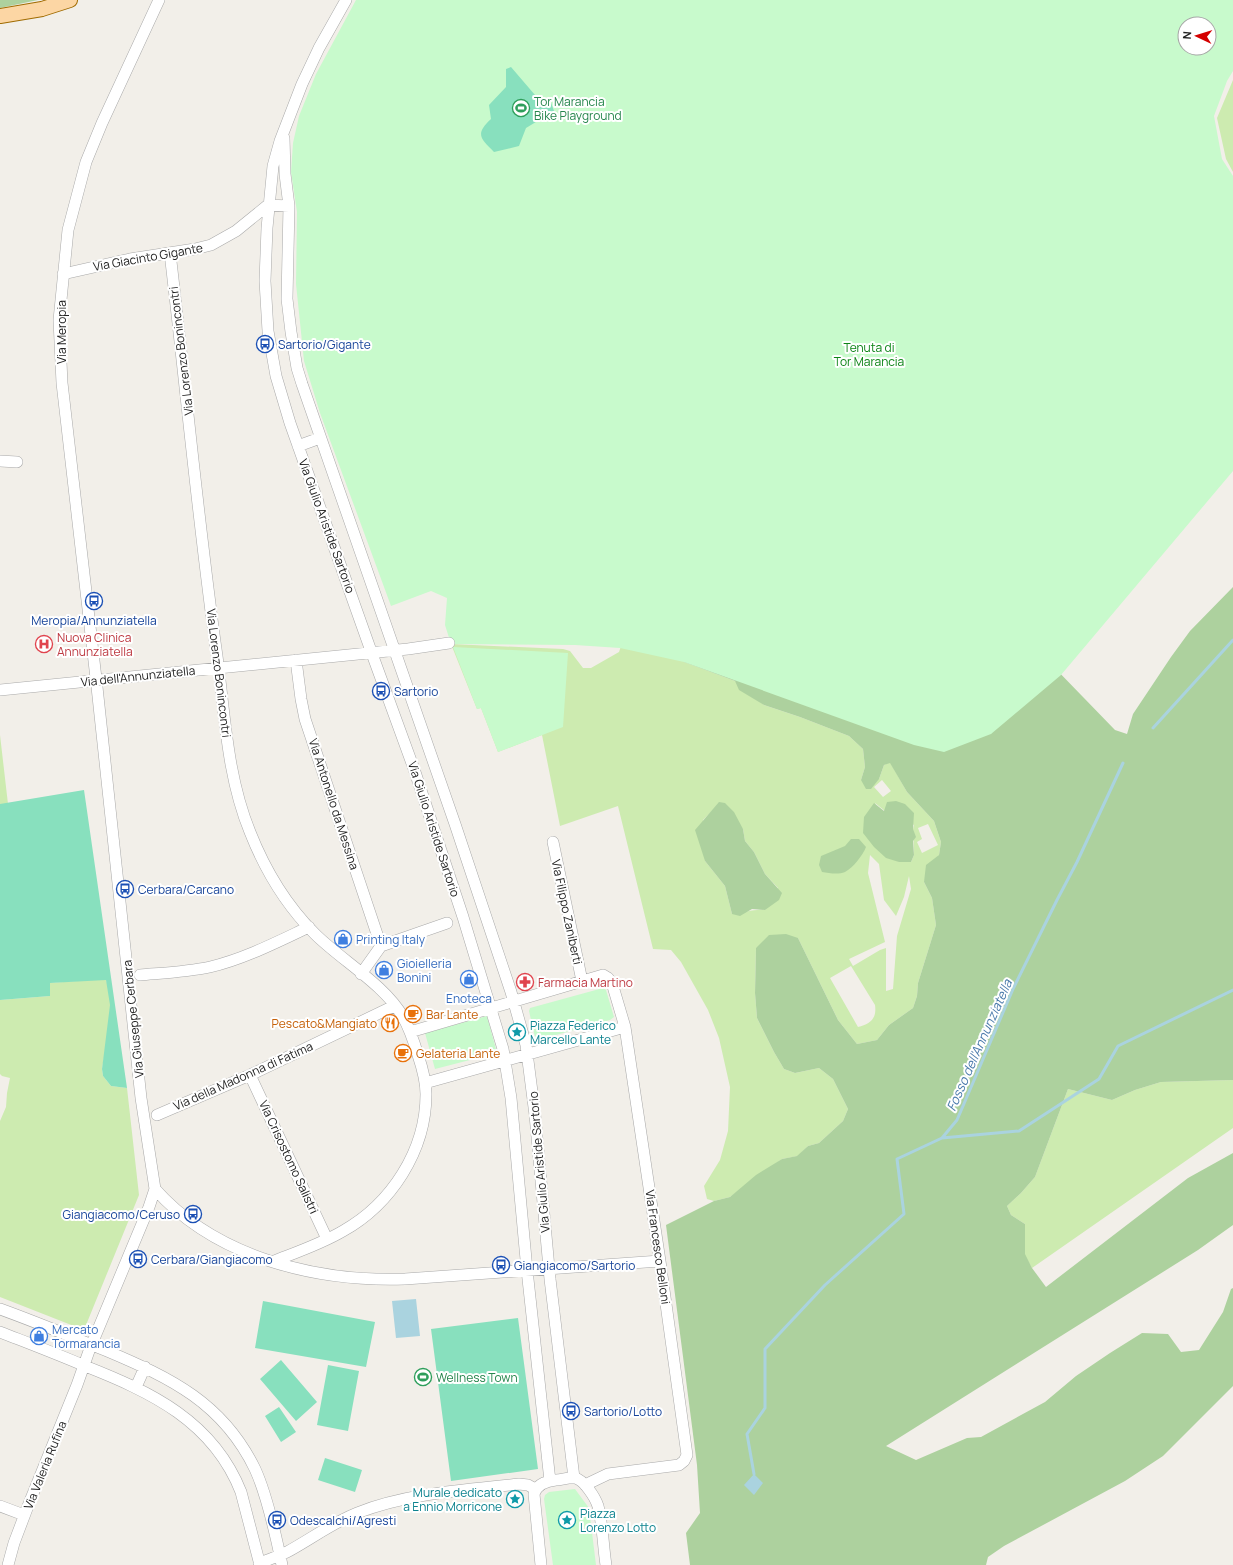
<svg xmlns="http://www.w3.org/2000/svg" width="1233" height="1565" viewBox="0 0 1233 1565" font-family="Manrope,sans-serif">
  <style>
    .grass { fill: #cdebb0; fill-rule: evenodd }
    .forest { fill: #add19e }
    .park { fill: #c8facc; fill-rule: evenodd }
    .pitch { fill: #88e0be }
    .water { fill: #aad3df }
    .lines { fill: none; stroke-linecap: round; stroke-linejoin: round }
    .stream { stroke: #aad3df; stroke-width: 3 }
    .minor-casing { stroke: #a9a9a9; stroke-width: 12 }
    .major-casing { stroke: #a06b00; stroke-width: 16 }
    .minor { stroke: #fff; stroke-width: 11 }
    .major { stroke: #fcd6a4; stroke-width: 14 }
    .labels { text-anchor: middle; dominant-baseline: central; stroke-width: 4; stroke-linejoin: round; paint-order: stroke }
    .leisure-label { font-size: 12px; fill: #27864d; stroke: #fff; text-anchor: start }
    .street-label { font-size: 12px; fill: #222; stroke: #fff }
    .transit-label { font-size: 12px; fill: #164399; stroke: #fff; text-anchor: start }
    .park-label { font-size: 12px; fill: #0c8416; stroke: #fff }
    .health-label { font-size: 12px; fill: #be3a42; stroke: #fff; text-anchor: start }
    .shop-label { font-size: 12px; fill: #366cbe; stroke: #fff; text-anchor: start }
    .food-label { font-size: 12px; fill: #c56008; stroke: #fff; text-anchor: start }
    .culture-label { font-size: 12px; fill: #0d838f; stroke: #fff; text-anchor: start }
    .water-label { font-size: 13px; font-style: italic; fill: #4a7aab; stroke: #fff }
  </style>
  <rect width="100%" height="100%" fill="#f2efe9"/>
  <path class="grass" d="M1233 80V172L1226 159 1217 118Z
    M1233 442 684 662 735 681 764 705 800 717 849 736 863 749 865 767 861 780 879 779 884 765 890 762 907 792 934 821 941 842 939 855 924 882 932 898 936 925 918 983 917 996 913 1008 889 1025 877 1040 857 1044 838 1020 798 938 756 948 755 993 757 1018 774 1052 784 1069 795 1073 819 1068 833 1079 848 1109 843 1121 819 1143 808 1146 798 1156 782 1159 730 1197 714 1201 707 1199 704 1186 720 1160 728 1131 730 1087 719 1038 708 1010 681 962 671 950 653 949 618 806 560 826 542 735 498 752 481 708 477 709 451 644 563 649 570 651 583 668H591L619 652 621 646ZM882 780 891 791 883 797 874 787ZM875 803 885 811 914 825 913 829 914 855 911 862H899ZM712 811 743 829 745 841 754 852 765 874 778 888 765 910C753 909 744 913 732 914L725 886 705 861 703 820ZM928 824 938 845 922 853 917 842 922 839 918 828ZM870 855 879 864 884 900 896 916 904 897 909 876 911 889 897 936 893 989 886 991V948L880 950 853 966 849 959 885 942 868 873ZM851 966 875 1005C877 1019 870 1024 858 1027L830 978Z
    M0 735 8 804 0 805Z
    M103 979 106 980C116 1004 106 1044 102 1069L103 1076 111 1086 127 1088 139 1195 84 1330 0 1297V1121L6 1107 7 1093 10 1078 2 1076 0 1074V1000L50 996V983Z
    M1233 1080V1128L1032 1268 1024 1254 1025 1224 1011 1215 1007 1206 1021 1193 1035 1177 1068 1089 1112 1100 1135 1090 1161 1082Z"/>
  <path class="forest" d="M0 0H38L0 8Z
    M1233 587V1080L1161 1082 1135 1090 1112 1100 1068 1089 1035 1177 1021 1193 1007 1206 1011 1215 1025 1224V1254L1032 1268 1046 1287 1188 1178 1233 1153V1225L1198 1250 886 1446 916 1460 967 1438 981 1437 1045 1402 1076 1376 1110 1353 1142 1333 1168 1334 1181 1352 1199 1350 1223 1312 1231 1289 1233 1288V1386L1163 1456 1125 1481 1004 1546 988 1557 986 1565H690L686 1533 700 1513 697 1465 666 1225 714 1201 730 1197 756 1175 782 1159 797 1156 808 1146 819 1143 843 1121 848 1109 833 1079 819 1068 795 1073 784 1069 774 1052 757 1018 755 993 756 948 769 935 786 934 798 938 838 1020 857 1044 877 1040 889 1025 913 1008 917 996 918 983 936 925 932 898 924 882 926 865 939 855 941 842 934 821 907 792 890 763 884 765 879 779 871 789H866L861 780 865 767 863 749 849 736 800 717 764 705 739 690 735 681 684 662 1051 664 1115 730 1127 734 1133 714 1171 657 1190 631Z
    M896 801 905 804 914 813 913 829 916 837 913 841 914 855 911 862H899L886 858 874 847 863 833 864 817 874 803 884 811 887 802Z
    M719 802 725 803 734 812 743 829 745 841 754 852 765 874 782 893 779 900 765 910 752 909 740 916 732 914 725 886 705 861 695 830Z
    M851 839H859L866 847C863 855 853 868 845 872 838 875 829 873 822 872L819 865 821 856 845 846Z"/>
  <path class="park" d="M356 0H1233V71L1227 81 1214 116 1222 159 1233 176V471L1061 675 991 734 944 752 914 745 684 662 620 648 575 645 451 644 445 625 447 598 431 591 391 606 320 413 304 361 296 284 297 212 291 172 293 143 299 116 316 74ZM1185 24H1209V48H1185Z
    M453 647 568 653 563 727 498 752 481 708 477 709Z
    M603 988 606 990 614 1017 610 1020 538 1040 535 1037 529 1011 530 1008Z
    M487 1016 497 1053 435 1069 425 1033Z
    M575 1489 589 1508 596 1565H553L544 1499 545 1495 549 1492Z"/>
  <path class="pitch" d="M511 67 535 95 550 100 554 111 526 128 519 146 494 152C480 138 475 134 491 119L489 105 506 87V69Z
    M84 790 127 1088 111 1086 103 1076 102 1069 110 1005 106 980 50 983V996L0 1000V804Z
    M263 1301 375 1322 366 1367 255 1348Z
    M518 1318 538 1469 451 1481 431 1329Z
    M281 1360 317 1402 296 1421 260 1379Z
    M328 1365 359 1371 348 1431 317 1425Z
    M279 1407 296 1432 281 1442 265 1416Z
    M325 1458 362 1470 355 1492 318 1480Z"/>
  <path class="water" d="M416 1299 420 1336 396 1338 392 1301Z
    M754 1474 763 1483 754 1495 744 1485Z"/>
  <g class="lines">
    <path class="stream" d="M1153 728 1233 640
      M942 1138 1019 1131 1099 1079 1118 1046 1233 990
      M754 1474 747 1434 765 1408V1349L825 1285 904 1214 897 1159 942 1138 957 1120 1013 989 1057 900 1077 862 1123 763"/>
    <g class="minor-casing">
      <path id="minor" d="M346 0 319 48 302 84 280 141 273 166 267 228 265 281 268 331 276 376 290 423 371 651 414 769 463 917 503 1049 511 1098 527 1270 550 1481
        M284 138 285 174 289 206 287 299 291 332 297 368 302 384 455 824 511 992 526 1045 535 1115 550 1279 574 1478
        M268 205 289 206
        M170 253C186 388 198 522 217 656 225 715 227 776 250 832 265 870 286 905 315 934 341 960 385 985 403 1017 410 1029 414 1042 418 1055 422 1067 426 1081 426 1094 426 1151 391 1204 343 1231 321 1244 297 1252 274 1261
        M63 274 130 259 195 249 211 245 236 231 268 205
        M298 446 320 438
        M0 461 17 462
        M296 660 301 699 305 719 381 946
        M0 690 408 649 449 643
        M553 842 582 981
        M361 974 381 946 447 923
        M140 975C163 973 187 972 210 967 244 959 277 942 309 927
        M410 1032 603 975 608 978 612 983 625 1027 660 1261 687 1455 684 1461 679 1465 608 1474 585 1485
        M250 1075 327 1239
        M425 1083 625 1027
        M157 1115 250 1075 394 1006
        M155 1189C216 1258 317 1282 405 1279L660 1261
        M0 1309C36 1322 72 1337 107 1351 171 1378 223 1403 255 1469 267 1495 276 1536 282 1565
        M0 1332C28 1343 57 1354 85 1366 151 1392 213 1421 241 1492L260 1565
        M136 1387 145 1367
        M0 1506 24 1515
        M259 1563C269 1560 278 1556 287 1552 311 1539 332 1523 357 1513 408 1493 465 1490 519 1484L528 1485 535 1489
        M8 1565 14 1543 28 1506 77 1385 89 1351 149 1207 155 1189 141 1098 97 687 62 383 59 320 68 230 86 162 102 123 159 0
        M541 1565 534 1494C537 1484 546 1481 556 1480 562 1480 569 1477 575 1478 584 1480 595 1497 598 1506 603 1525 603 1546 606 1565"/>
    </g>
    <g class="major-casing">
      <path id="major" d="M0 16 42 9 70 0"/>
    </g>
    <use href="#minor" class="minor"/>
    <use href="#major" class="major"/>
  </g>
  <defs>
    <g id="stadium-ring" transform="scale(0.9)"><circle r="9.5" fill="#fff" stroke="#2e9e5b" stroke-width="1.5"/><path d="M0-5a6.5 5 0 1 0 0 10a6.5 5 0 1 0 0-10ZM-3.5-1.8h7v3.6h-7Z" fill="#2e9e5b"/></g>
    <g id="bus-ring" transform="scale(0.9)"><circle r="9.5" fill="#fff" stroke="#1a4fb4" stroke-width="1.5"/><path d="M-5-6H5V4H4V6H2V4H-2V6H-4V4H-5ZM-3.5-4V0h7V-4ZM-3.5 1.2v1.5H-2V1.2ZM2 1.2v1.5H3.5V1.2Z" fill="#1a4fb4"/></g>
    <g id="hospital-ring" transform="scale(0.9)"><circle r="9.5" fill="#fff" stroke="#e0444e" stroke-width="1.5"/><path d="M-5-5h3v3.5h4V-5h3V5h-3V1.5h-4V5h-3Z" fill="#e0444e"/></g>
    <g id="shop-ring" transform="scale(0.9)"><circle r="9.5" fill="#fff" stroke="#3f7fe0" stroke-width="1.5"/><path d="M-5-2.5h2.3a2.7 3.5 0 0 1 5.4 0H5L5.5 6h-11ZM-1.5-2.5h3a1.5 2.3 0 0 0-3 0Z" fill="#3f7fe0"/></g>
    <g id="pharmacy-ring" transform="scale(0.9)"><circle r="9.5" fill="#fff" stroke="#e0444e" stroke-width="1.5"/><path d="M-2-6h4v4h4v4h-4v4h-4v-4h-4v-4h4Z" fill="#e0444e"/></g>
    <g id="cafe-ring" transform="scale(0.9)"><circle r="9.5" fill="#fff" stroke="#e8710a" stroke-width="1.5"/><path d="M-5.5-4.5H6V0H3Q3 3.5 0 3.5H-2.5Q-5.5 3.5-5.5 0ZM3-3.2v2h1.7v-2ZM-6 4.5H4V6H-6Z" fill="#e8710a"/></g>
    <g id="restaurant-ring" transform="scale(0.9)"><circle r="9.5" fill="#fff" stroke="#e8710a" stroke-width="1.5"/><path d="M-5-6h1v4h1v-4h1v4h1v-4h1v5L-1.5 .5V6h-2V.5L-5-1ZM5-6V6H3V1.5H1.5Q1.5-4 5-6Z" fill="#e8710a"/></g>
    <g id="sight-ring" transform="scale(0.9)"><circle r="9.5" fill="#fff" stroke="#0f9aa8" stroke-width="1.5"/><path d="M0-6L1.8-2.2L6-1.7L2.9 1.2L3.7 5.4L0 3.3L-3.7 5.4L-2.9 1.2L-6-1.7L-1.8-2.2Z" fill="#0f9aa8"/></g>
  </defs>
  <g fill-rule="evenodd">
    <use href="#stadium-ring" x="521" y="108"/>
    <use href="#bus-ring" x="265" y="344"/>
    <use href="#bus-ring" x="94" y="601"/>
    <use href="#hospital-ring" x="44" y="644"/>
    <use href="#bus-ring" x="381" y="691"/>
    <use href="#bus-ring" x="125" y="889"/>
    <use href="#shop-ring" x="343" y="939"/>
    <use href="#shop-ring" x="384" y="970"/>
    <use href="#shop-ring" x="469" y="979"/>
    <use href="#pharmacy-ring" x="525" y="982"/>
    <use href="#cafe-ring" x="413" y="1014"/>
    <use href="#restaurant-ring" x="390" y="1023"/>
    <use href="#sight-ring" x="517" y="1032"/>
    <use href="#cafe-ring" x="403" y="1053"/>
    <use href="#bus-ring" x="193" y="1214"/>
    <use href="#bus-ring" x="138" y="1259"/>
    <use href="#bus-ring" x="501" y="1265"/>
    <use href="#shop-ring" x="39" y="1336"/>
    <use href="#stadium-ring" x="423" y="1377"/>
    <use href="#bus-ring" x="571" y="1411"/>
    <use href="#sight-ring" x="515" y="1499"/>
    <use href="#bus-ring" x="277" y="1520"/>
    <use href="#sight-ring" x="567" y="1520"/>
  </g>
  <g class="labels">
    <g class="leisure-label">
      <text x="534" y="101">Tor Marancia<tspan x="534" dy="14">Bike Playground</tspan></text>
      <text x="436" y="1377">Wellness Town</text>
    </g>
    <g class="street-label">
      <text transform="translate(148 257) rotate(-10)">Via Giacinto Gigante</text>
      <text transform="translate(61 332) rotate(-90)">Via Meropia</text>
      <text transform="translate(181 351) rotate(-97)">Via Lorenzo Bonincontri</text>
      <text transform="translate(327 526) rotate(70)">Via Giulio Aristide Sartorio</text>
      <text transform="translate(219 673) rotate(83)">Via Lorenzo Bonincontri</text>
      <text transform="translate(138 676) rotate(-6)">Via dell'Annunziatella</text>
      <text transform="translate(334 804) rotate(72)">Via Antonello da Messina</text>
      <text transform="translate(434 829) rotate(72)">Via Giulio Aristide Sartorio</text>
      <text transform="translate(567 912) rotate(78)">Via Filippo Zaniberti</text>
      <text transform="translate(133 1019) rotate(-96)">Via Giuseppe Cerbara</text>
      <text transform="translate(243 1076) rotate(-24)">Via della Madonna di Fatima</text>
      <text transform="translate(289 1157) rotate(65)">Via Crisostomo Salistri</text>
      <text transform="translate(539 1162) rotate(-95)">Via Giulio Aristide Sartorio</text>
      <text transform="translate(658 1247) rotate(82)">Via Francesco Belloni</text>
      <text transform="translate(45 1465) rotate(-68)">Via Valeria Rufina</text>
    </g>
    <g class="transit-label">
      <text x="278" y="344">Sartorio/Gigante</text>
      <text x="94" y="620" text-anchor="middle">Meropia/Annunziatella</text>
      <text x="394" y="691">Sartorio</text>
      <text x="138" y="889">Cerbara/Carcano</text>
      <text x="180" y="1214" text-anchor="end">Giangiacomo/Ceruso</text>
      <text x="151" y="1259">Cerbara/Giangiacomo</text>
      <text x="514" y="1265">Giangiacomo/Sartorio</text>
      <text x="584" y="1411">Sartorio/Lotto</text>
      <text x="290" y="1520">Odescalchi/Agresti</text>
    </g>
    <g class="park-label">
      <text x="869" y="347">Tenuta di<tspan x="869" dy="14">Tor Marancia</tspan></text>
    </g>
    <g class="health-label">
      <text x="57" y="637">Nuova Clinica<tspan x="57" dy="14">Annunziatella</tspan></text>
      <text x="538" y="982">Farmacia Martino</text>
    </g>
    <g class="shop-label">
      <text x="356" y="939">Printing Italy</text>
      <text x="397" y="963">Gioielleria<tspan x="397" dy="14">Bonini</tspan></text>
      <text x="469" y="998" text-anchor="middle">Enoteca</text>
      <text x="52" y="1329">Mercato<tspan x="52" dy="14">Tormarancia</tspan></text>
    </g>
    <g class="food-label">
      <text x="426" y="1014">Bar Lante</text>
      <text x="377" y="1023" text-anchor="end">Pescato&amp;Mangiato</text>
      <text x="416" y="1053">Gelateria Lante</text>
    </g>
    <g class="culture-label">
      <text x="530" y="1025">Piazza Federico<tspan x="530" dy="14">Marcello Lante</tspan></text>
      <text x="502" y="1492" text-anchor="end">Murale dedicato<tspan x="502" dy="14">a Ennio Morricone</tspan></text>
      <text x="580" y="1513">Piazza<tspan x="580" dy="14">Lorenzo Lotto</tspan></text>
    </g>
    <g class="water-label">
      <text transform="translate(979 1045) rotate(-66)">Fosso dell'Annunziatella</text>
    </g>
  </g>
  <g transform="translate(1197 36) rotate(274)"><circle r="19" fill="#ffffff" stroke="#a7a7a7"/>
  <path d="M0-3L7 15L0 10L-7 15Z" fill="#d40000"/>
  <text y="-6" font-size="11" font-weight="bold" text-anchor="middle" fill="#222222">N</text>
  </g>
</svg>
